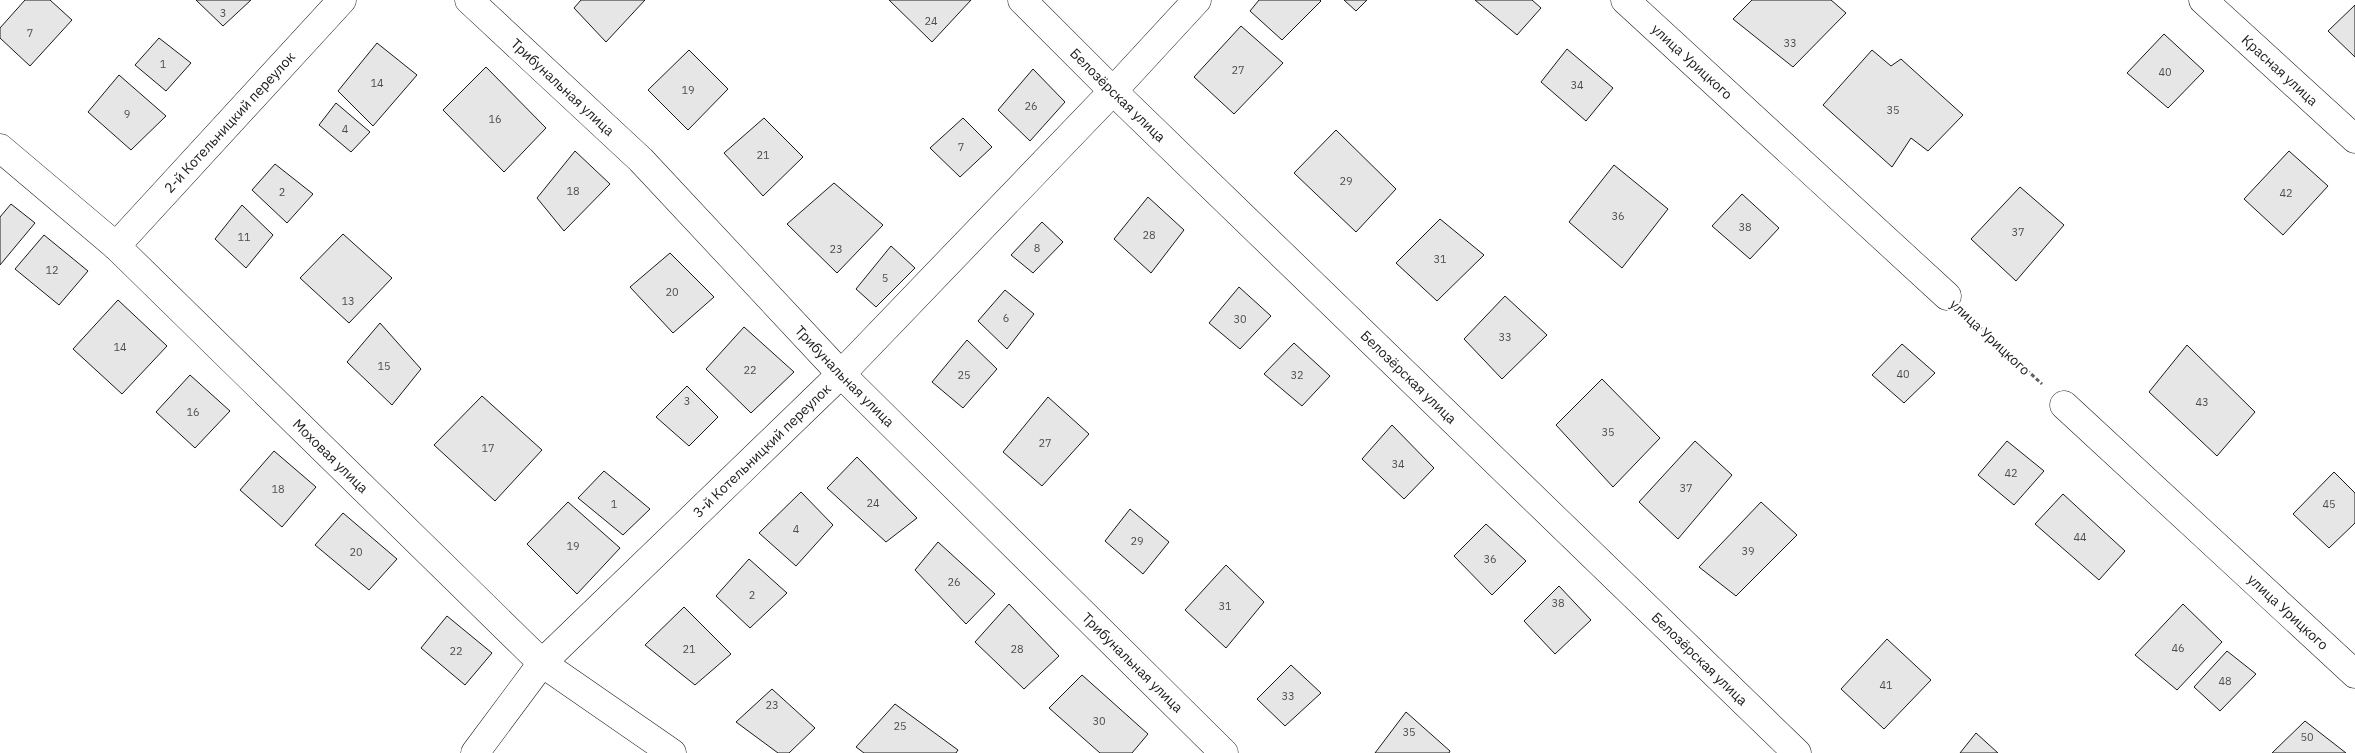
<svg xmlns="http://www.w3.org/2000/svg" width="2355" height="753" viewBox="0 0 2355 753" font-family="'IBM Plex Sans',sans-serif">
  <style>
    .building { fill: #e6e6e6; stroke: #1a1a1a }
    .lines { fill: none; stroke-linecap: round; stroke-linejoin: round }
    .minor-casing { stroke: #1a1a1a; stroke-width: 29 }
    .path { stroke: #5f5f5f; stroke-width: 3; stroke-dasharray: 4 2.5; stroke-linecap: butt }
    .minor { stroke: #fff; stroke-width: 28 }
    .labels { text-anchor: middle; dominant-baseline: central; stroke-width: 4; stroke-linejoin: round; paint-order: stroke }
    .number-label { font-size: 11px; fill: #4d4d4d }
    .street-label { font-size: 14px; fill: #1a1a1a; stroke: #fff }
  </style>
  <rect width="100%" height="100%" fill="#fff"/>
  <path class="building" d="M25 0H50L72 20 30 66 0 38V28Z
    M196 0H251L223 26Z
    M581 0H645L606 42 574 8Z
    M889 0H971L932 42Z
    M1259 0H1320L1321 1 1282 40 1250 11Z
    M1344 0H1367L1356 11Z
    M1475 0H1532L1541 8 1517 35Z
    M1752 0H1831L1846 13 1793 67 1733 19Z
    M2355 5V57L2328 31Z
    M1241 26 1283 63 1234 114 1194 77Z
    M2164 34 2204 71 2168 108 2127 73Z
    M159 38 191 63 166 91 135 65Z
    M377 43 417 75 373 126 338 91Z
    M1567 49 1613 88 1586 121 1541 82Z
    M689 50 728 89 688 130 648 90Z
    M1872 50 1891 66 1901 59 1963 115 1928 151 1911 138 1892 167 1823 105Z
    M486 67 546 128 504 172 443 110Z
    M1033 69 1065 102 1030 141 998 110Z
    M119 75 166 116 131 150 88 112Z
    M336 103 370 132 351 152 319 125Z
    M764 118 803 157 763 196 724 153Z
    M963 118 992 147 960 177 930 148Z
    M1336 130 1396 189 1356 232 1294 173Z
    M575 151 610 184 564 231 537 198Z
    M2289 151 2328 186 2283 235 2244 199Z
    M275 164 313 194 287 223 252 190Z
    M1614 165 1668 209 1622 268 1569 222Z
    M834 183 883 225 837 273 787 224Z
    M2020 187 2064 225 2016 281 1971 239Z
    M1742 194 1779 228 1750 259 1712 226Z
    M1148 197 1184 230 1151 273 1114 239Z
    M11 204 35 223 0 265V217Z
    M242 205 273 235 246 268 215 239Z
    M1440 219 1484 255 1437 301 1396 263Z
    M1042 222 1063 242 1033 273 1011 255Z
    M343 234 392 278 349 323 300 278Z
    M44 235 88 271 59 305 15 269Z
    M891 246 915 268 876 307 856 289Z
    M670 253 714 297 673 333 630 287Z
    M1239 287 1271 316 1240 349 1209 323Z
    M1005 290 1034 314 1007 349 978 321Z
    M1505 296 1547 335 1502 379 1464 339Z
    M118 300 167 346 122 394 73 349Z
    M380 323 421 369 392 405 347 362Z
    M744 327 794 372 751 413 706 369Z
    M967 340 997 369 963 408 932 382Z
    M1294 343 1330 376 1302 406 1264 374Z
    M1902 344 1935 373 1904 403 1872 375Z
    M2187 345 2255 412 2217 456 2149 392Z
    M190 375 230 411 195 448 156 412Z
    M1602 379 1660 438 1613 487 1556 425Z
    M687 386 718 417 689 446 656 417Z
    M482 396 542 450 495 501 434 445Z
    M1048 397 1089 434 1042 486 1003 452Z
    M1392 425 1434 468 1404 499 1362 459Z
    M1695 441 1732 475 1678 539 1639 502Z
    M2007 441 2044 471 2014 505 1978 475Z
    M274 451 316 487 282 527 240 490Z
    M857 457 917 518 886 542 827 488Z
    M604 471 650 509 623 535 578 498Z
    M2334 472 2355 493V523L2329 548 2293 514Z
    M801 492 833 525 796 566 759 533Z
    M2063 494 2125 551 2099 580 2035 524Z
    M568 502 620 548 577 594 527 544Z
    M1761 502 1797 535 1736 596 1699 567Z
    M1130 509 1169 542 1143 574 1105 541Z
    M343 513 397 559 369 590 315 545Z
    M1486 524 1526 561 1492 595 1454 556Z
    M938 542 995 594 966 624 915 570Z
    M749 559 787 593 750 628 716 596Z
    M1226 565 1264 602 1226 648 1185 610Z
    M1559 586 1591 620 1555 654 1524 621Z
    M1009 604 1059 656 1024 689 975 642Z
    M2183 604 2222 642 2177 690 2135 655Z
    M684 607 731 654 695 685 645 645Z
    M447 616 492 653 465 685 421 648Z
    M1887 639 1931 680 1884 729 1841 689Z
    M2227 651 2256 674 2220 711 2194 687Z
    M1291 665 1321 693 1285 726 1257 699Z
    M1082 675 1148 734 1132 753H1100L1049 708Z
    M772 689 815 728 789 753H778L736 722Z
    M895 704 958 750 956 753H864L856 747Z
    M1406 712 1450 751 1449 753H1375Z
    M2305 721 2346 753H2272Z
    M1976 733 1998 753H1960Z"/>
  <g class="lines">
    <g class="minor-casing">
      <g id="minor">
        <path id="s1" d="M469 0 641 160 841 374 1224 753"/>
        <path id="s2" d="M1022 0 1113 91 1797 753"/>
        <path id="s3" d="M1625 0 1947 296"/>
        <path id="s4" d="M2203 0 2355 139"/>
        <path id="s5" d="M0 148 116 246 542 663 672 753"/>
        <path id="s6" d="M116 246 342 0"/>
        <path id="s7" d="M2064 405 2355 674"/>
        <path id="s8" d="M475 753 542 663 841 374 1113 91 1197 0"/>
      </g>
    </g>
    <path class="path" d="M1969 317 2042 384"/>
    <use href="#minor" class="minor"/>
  </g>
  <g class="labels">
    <g class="number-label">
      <text x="223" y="13">3</text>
      <text x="931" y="21">24</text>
      <text x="30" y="33">7</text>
      <text x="1790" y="43">33</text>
      <text x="163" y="64">1</text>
      <text x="1238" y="70">27</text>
      <text x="2165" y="72">40</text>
      <text x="377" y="83">14</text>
      <text x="1577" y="85">34</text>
      <text x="688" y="90">19</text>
      <text x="1031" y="106">26</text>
      <text x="1893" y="110">35</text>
      <text x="127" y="114">9</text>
      <text x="495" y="119">16</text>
      <text x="345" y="129">4</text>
      <text x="961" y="147">7</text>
      <text x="763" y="155">21</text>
      <text x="1346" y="181">29</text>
      <text x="573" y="191">18</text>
      <text x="282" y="192">2</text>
      <text x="2286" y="193">42</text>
      <text x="1618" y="216">36</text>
      <text x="1745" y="227">38</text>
      <text x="2018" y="232">37</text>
      <text x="1149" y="235">28</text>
      <text x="244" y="237">11</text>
      <text x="1037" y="248">8</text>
      <text x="836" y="249">23</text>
      <text x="1440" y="259">31</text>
      <text x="52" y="270">12</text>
      <text x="885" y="278">5</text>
      <text x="672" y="292">20</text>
      <text x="348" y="301">13</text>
      <text x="1006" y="318">6</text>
      <text x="1240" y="319">30</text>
      <text x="1505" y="337">33</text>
      <text x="120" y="347">14</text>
      <text x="384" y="366">15</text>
      <text x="750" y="370">22</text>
      <text x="1903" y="374">40</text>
      <text x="964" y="375">25</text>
      <text x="1297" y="375">32</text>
      <text x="687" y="401">3</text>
      <text x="2202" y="402">43</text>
      <text x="193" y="412">16</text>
      <text x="1608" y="432">35</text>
      <text x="1045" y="443">27</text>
      <text x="488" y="448">17</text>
      <text x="1398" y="464">34</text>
      <text x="2011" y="473">42</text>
      <text x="1686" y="488">37</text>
      <text x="278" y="489">18</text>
      <text x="873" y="503">24</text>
      <text x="614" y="504">1</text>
      <text x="2329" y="504">45</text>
      <text x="796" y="529">4</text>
      <text x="2080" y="537">44</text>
      <text x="1137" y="541">29</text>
      <text x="573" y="546">19</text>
      <text x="1748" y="551">39</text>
      <text x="356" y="552">20</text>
      <text x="1490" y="559">36</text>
      <text x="954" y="582">26</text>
      <text x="752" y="595">2</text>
      <text x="1558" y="603">38</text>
      <text x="1225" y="606">31</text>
      <text x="2178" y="648">46</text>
      <text x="689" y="649">21</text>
      <text x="1017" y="649">28</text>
      <text x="456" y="651">22</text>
      <text x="2225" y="681">48</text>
      <text x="1886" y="685">41</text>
      <text x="1288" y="696">33</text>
      <text x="772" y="705">23</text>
      <text x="1099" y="721">30</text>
      <text x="900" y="726">25</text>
      <text x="1409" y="732">35</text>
      <text x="2307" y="737">50</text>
    </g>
    <g class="street-label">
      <text stroke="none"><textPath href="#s3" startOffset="91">улица Урицкого</textPath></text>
      <text stroke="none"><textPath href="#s4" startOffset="104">Красная улица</textPath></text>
      <text stroke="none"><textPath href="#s1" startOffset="128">Трибунальная улица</textPath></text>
      <text stroke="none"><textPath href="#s2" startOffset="135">Белозёрская улица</textPath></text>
      <text stroke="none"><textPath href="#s6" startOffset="168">2-й Котельницкий переулок</textPath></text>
      <text transform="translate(1990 337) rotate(43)">улица Урицкого</text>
      <text stroke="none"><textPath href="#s1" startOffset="532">Трибунальная улица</textPath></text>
      <text stroke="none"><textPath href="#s2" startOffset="540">Белозёрская улица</textPath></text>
      <text stroke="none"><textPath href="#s8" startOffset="418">3-й Котельницкий переулок</textPath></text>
      <text stroke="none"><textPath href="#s5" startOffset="452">Моховая улица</textPath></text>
      <text stroke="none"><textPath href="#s7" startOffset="305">улица Урицкого</textPath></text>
      <text stroke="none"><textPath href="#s2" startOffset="945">Белозёрская улица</textPath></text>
      <text stroke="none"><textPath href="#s1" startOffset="938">Трибунальная улица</textPath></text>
    </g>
  </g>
</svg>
